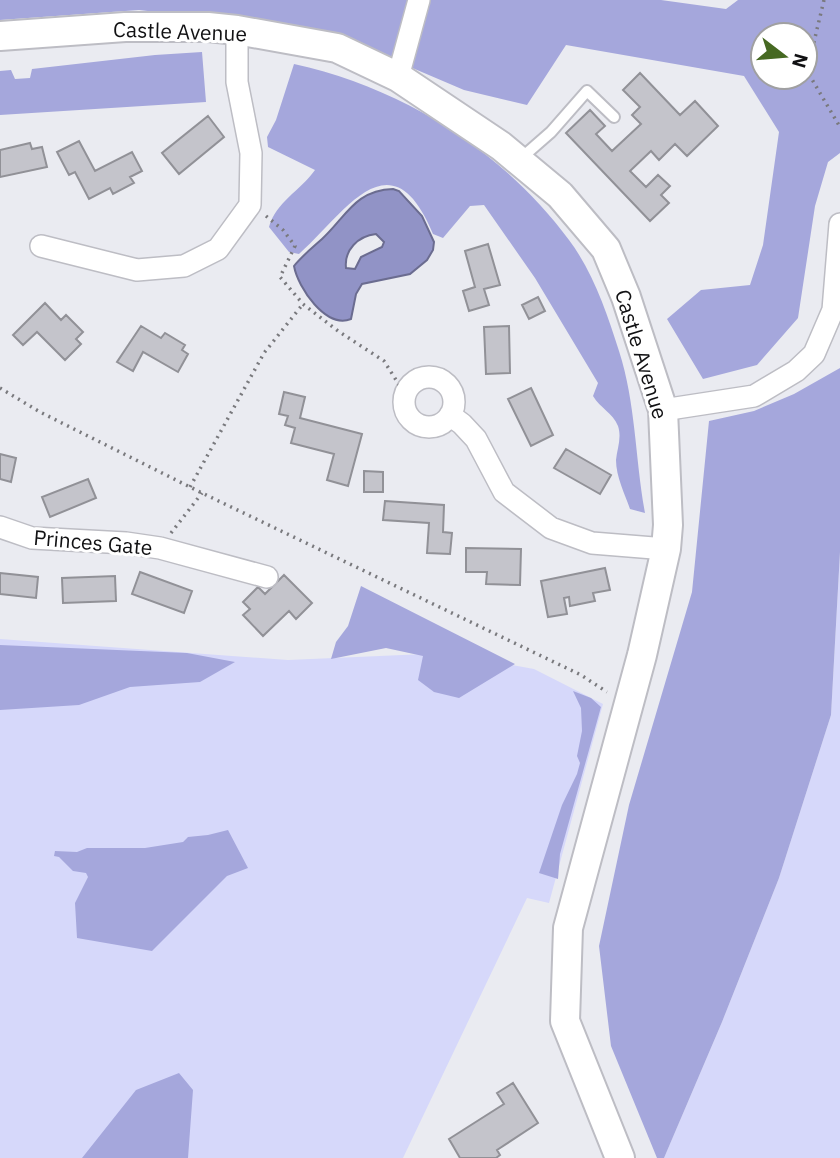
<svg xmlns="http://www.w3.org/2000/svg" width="840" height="1158" viewBox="0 0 840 1158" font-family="'IBM Plex Sans',sans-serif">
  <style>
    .green { fill: #d6d8fa }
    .forest { fill: #a5a7dc; fill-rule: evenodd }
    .water { fill: #9193c6; stroke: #6b6c90; stroke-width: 2; fill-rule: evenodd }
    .building { fill: #c4c4cb; stroke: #919197; stroke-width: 2 }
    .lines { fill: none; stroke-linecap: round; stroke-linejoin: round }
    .service-casing { stroke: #bdbdc4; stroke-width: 14 }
    .minor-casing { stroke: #bdbdc4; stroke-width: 24 }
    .tertiary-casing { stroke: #bdbdc4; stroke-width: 32 }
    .path { stroke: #79797d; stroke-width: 3.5; stroke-dasharray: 2 5; stroke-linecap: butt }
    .service { stroke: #fff; stroke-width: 10 }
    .minor { stroke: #fff; stroke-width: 21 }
    .tertiary { stroke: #fff; stroke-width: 28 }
    .labels { text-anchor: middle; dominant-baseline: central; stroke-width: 6; stroke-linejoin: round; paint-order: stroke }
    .street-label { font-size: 21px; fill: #111113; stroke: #fff }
  </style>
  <rect width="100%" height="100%" fill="#eaebf1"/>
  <path class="green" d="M840 553V1158H664L722 1022 779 878 831 715Z
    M0 639 288 660 448 653 534 669 603 704 549 903 527 898 403 1158H0Z"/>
  <path class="forest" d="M0 0H661L726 9 738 0H840V153L828 162 815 206 798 318 757 365 703 379 667 319 701 290 750 285 763 245 779 132 744 76 566 45 527 105 464 90 328 32 139 10 0 20ZM763 35H805V77H763Z
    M202 52 206 102 0 115V71L11 70 15 79 30 78 32 69 155 55Z
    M294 64C403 88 502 150 569 240 593 272 607 313 619 351 636 404 635 459 645 513L630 509C625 494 616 477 616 460 617 449 622 438 618 426 613 413 600 408 593 396L598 383 535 278 484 205 470 206 443 238 433 234C391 133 345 213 299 254L289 252 269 227C276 202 300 191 315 170L268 147 267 137 276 120Z
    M840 368V552L831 715 779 878 722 1022 664 1158H657L611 1046 599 946 629 805 692 592 709 421 754 411 794 394Z
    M361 586 515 664 459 698 434 692 418 680 423 656 386 648 331 659 336 642 348 626Z
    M0 645 187 653 235 662 200 682 130 687 79 705 0 710Z
    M573 691 591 698 601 707 560 854 558 879 539 873 562 805 577 774 580 763 577 756 582 731 581 708Z
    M228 830 248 868 227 876 152 951 77 938 75 903 88 877 86 873 73 871 59 857 54 856 55 851 77 852 87 848H145L183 842 188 837 208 835Z
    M179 1073 193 1090 188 1158H82L136 1090Z"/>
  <path class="water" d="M393 189 399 191 422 216 434 242 433 250 427 260 410 274 362 284 356 294 351 319C326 329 298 288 294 266 302 256 312 248 322 239 346 217 355 190 393 189ZM376 234 384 242 382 247 361 257 355 269 346 268C344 250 358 236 376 234Z"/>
  <path class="building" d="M640 73 680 115 695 101 718 126 687 156 675 144 659 160 651 151 630 171 646 187 658 175 670 186 661 195 669 203 650 221 566 133 590 110 605 126 596 134 612 151 641 124 632 115 640 107 623 90Z
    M208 116 224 137 179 174 162 153Z
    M79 141 95 171 132 152 142 171 130 177 134 183 113 194 110 188 89 199 75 172 69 175 57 152Z
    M30 143 32 149 42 147 47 167 0 177V150Z
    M488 244 500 285 484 289 489 305 469 311 463 291 475 287 465 251Z
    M538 297 545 311 529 319 522 305Z
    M45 303 61 320 66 315 83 332 76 339 81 344 65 360 37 332 23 345 13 335Z
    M141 326 161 338 165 333 185 345 182 350 188 354 178 372 143 352 133 371 117 362Z
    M509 326 510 373 486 374 484 327Z
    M531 388 553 435 531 446 508 399Z
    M284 392 305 397 300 418 362 434 348 486 327 480 334 454 291 443 295 428 285 425 288 416 279 414Z
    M566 449 611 475 600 494 554 468Z
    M0 454 16 458 11 482 0 479Z
    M364 471 383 472V492H364Z
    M88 479 96 498 50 517 42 497Z
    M385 501 444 505 443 532 452 533 450 554 427 553 429 523 383 520Z
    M466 548 521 549 520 585 486 584 487 572H466Z
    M605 568 610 590 593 593 595 601 570 606 569 597 564 598 567 614 548 617 541 581Z
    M140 572 192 591 184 613 132 594Z
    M0 573 38 577 36 598 0 594Z
    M284 575 312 603 296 619 289 611 263 636 243 615 250 609 243 602 258 587 265 594Z
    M115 576 116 601 63 603 62 578Z
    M513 1083 538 1123 497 1150 500 1155 496 1158H460L449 1139 504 1104 497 1093Z"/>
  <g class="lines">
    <g class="service-casing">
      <path id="service" d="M519 160 551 132 587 91 614 117"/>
    </g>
    <g class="minor-casing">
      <path id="minor" d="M398 77 419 0
        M41 246 137 270 184 266 218 249 250 205 251 153 237 82V30
        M404 402a25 25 0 1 1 50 0a25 25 0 1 1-50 0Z
        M663 410 754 396 796 371 814 354 833 310 840 224
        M450 415 462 424 476 439 504 492 551 528 592 543 666 549
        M0 527 32 538 126 543 160 548 267 577"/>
    </g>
    <g class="tertiary-casing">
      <path id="tertiary" d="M0 36 125 27H208L237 30 337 48 398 77 501 146 560 195 606 249 626 297 663 410 668 525 666 549 642 655 568 928 565 1021 620 1158"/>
    </g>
    <path class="path" d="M824 0 807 71 840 127
      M266 216 283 230 295 246 280 277 303 304 338 331 384 361 405 394
      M0 388 40 412 202 493 581 675 607 692
      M190 487 264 353 303 304
      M171 533 202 493"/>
    <use href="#service" class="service"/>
    <use href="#minor" class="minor"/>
    <use href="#tertiary" class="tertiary"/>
  </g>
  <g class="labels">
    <g class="street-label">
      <text transform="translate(180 31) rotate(2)">Castle Avenue</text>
      <text transform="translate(642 354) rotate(73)">Castle Avenue</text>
      <text transform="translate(93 542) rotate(5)">Princes Gate</text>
    </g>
  </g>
  <g transform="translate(784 56) rotate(106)"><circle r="33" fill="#ffffff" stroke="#a0a0a1" stroke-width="2"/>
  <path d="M0-5L12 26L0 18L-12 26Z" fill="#466922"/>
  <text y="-10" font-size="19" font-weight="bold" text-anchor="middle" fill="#111113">N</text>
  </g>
</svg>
